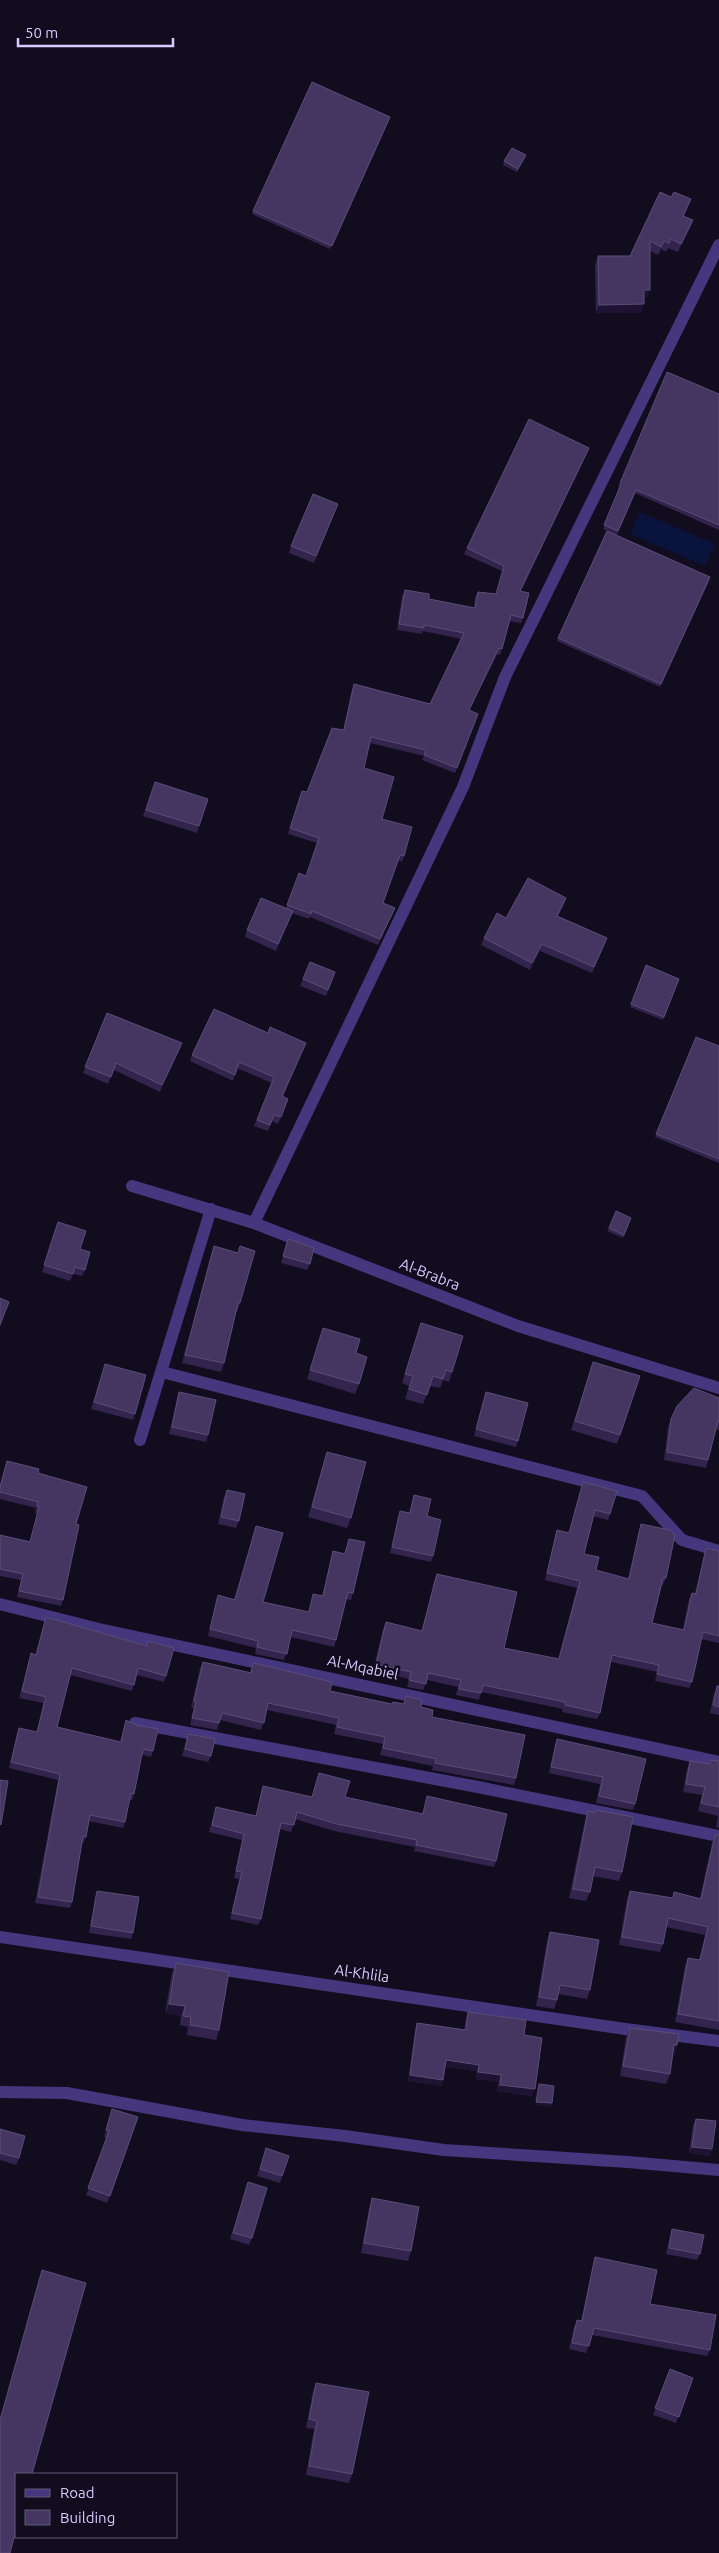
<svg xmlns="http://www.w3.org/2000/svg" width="719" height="2553" viewBox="0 0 719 2553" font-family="Ubuntu,sans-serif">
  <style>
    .water { fill: #09133b }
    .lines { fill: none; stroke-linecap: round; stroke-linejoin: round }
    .minor { stroke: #45377e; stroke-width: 12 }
    .wall { fill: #32244d }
    .shaded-wall { fill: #1e1333 }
    .building { fill: #443660; stroke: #5b4d79 }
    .labels { text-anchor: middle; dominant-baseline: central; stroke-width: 5; stroke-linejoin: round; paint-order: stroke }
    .street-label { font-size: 15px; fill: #d8caff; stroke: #120c1f }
  </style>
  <rect width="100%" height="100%" fill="#120c1f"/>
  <path class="water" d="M640 512 715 544 705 566 630 534Z"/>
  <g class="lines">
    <path class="minor" d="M132 1186 254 1223 518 1326 719 1388
      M254 1223 463 787 505 677 719 245
      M162 1372 642 1496 682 1540 719 1551
      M140 1440 211 1209
      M0 1604 99 1629 719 1762
      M135 1723 478 1787 719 1836
      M0 1937 625 2029 719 2041
      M0 2092 67 2093 242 2125 345 2136 444 2150 628 2162 719 2170"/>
  </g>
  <path class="wall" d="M390 117 330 249 252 214 253 211Z
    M524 158 517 172 503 165 504 161Z
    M688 207 684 216 690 228 678 252 668 248 666 252 661 249 658 255 650 251 647 298H644L641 313H596L595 265 598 256H630Z
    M719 394V530L635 493 617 535 603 529 620 487 618 486 620 483Z
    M589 448 521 591 523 618 521 623 509 621 500 655 497 654 469 710 478 714 455 773 422 760 424 756 370 743 364 768 382 819 404 856 402 862 398 860 383 903 395 908 378 945 310 917 309 919 292 913 276 951 245 937 247 930 286 908 299 873 306 876 317 843 288 834 302 791 307 792 343 730 352 690 354 684 430 704 461 639 423 631 422 634 397 630 402 596 405 590 429 599 474 608 475 597 478 592 496 594 502 571 464 554 467 548Z
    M338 504 314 563 289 553 291 546Z
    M709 581 660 687 557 641 558 638Z
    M152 789 199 826 197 833 143 816Z
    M566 898 564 905 558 916 607 938 592 973 540 951 530 970 481 945 484 938 506 918Z
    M310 962 335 972 326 996 300 986Z
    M646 965 679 979 663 1020 630 1007Z
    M107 1013 182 1043 160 1092 114 1070 108 1084 83 1073Z
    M268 1033 306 1043 283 1097 288 1099 278 1124 272 1121 268 1131 254 1126 272 1083 237 1068 233 1081 190 1061 192 1055Z
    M696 1037 719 1046V1163L655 1137Z
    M631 1218 623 1238 607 1231 609 1228Z
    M55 1229 80 1249 85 1270 82 1276 73 1274 70 1281 42 1272Z
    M288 1239 310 1264 307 1270 281 1263Z
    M214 1246 238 1253 240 1246V1303L237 1312H236L224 1363 221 1372 182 1363 211 1255Z
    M421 1323 452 1372 449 1382 443 1380 440 1388 430 1386 423 1404 405 1399 409 1386 402 1383Z
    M323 1328 356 1353 359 1384 355 1394 307 1379Z
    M593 1362 640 1376 617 1444 571 1430Z
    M105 1364 135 1414 133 1420 91 1409Z
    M179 1392 208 1435 206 1442 169 1434 177 1399Z
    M486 1392 518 1441 516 1447 474 1436Z
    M719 1398V1430L716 1429 708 1460 706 1468 664 1460 668 1427 677 1406Z
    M327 1452 351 1518 347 1528 308 1517 324 1461Z
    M7 1461 38 1473 76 1524 63 1600 61 1606 17 1597 21 1580 0 1576V1535L30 1541 37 1514 35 1513 36 1508 0 1499V1485Z
    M583 1482 610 1514 608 1520 593 1516 584 1554 596 1570 628 1579 639 1530 641 1524 666 1578 663 1585 662 1584 652 1623 683 1629 689 1599 692 1593H695L704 1555 706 1548 719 1551V1643L701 1639 692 1682 689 1688 655 1681 657 1672 611 1662 600 1713 597 1719 562 1712 563 1709 481 1692 479 1700 456 1695 458 1687 427 1680 423 1690 407 1687 409 1679 373 1671 383 1629 386 1622 422 1631 434 1581 437 1574 504 1648 558 1659 577 1588 545 1580 555 1537 557 1530 569 1533Z
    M227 1490 239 1521 236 1528 218 1524 224 1497Z
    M414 1495 427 1516 433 1556 431 1562 390 1553 398 1517 400 1511 409 1513Z
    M256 1526 263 1602 308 1612 313 1594 322 1596 331 1558 333 1551 344 1554 349 1539 353 1593 351 1600 346 1599 336 1640 334 1647 291 1637 284 1660 255 1654 256 1648 208 1636 216 1602 218 1595 234 1599Z
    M46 1617 166 1676 164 1682 137 1675 132 1691 70 1675 57 1727 120 1742 126 1720 153 1751 151 1757 142 1755 134 1794 132 1800H129L125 1822 123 1828 89 1821 86 1837 83 1843H82L72 1902 70 1908 35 1903 58 1780 9 1768 17 1734 19 1728 37 1732 43 1703 19 1698 29 1660 31 1653 36 1655Z
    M203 1662 250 1672 253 1663 330 1691 392 1704H403L406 1696 432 1717 516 1778 514 1785 432 1770 433 1766 380 1755 383 1744 334 1734 336 1725 267 1710 261 1730 220 1720 217 1730 190 1725 194 1708H191L200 1668Z
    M717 1686H719V1715L710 1713 714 1694Z
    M188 1734 211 1756 208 1762 182 1756Z
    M557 1739 635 1804 633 1810 596 1803 600 1784 549 1773 555 1745Z
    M710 1760 719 1761V1828L716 1827 718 1816 698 1811 702 1795 683 1792 687 1769 690 1761 709 1764Z
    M319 1773 345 1797 422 1814 427 1796 496 1861 494 1867 414 1851 415 1847 334 1831 295 1819 291 1832 280 1829 261 1919 258 1925 230 1919 239 1879 234 1878 242 1840 209 1832 216 1807 256 1816 261 1793 263 1786 312 1797Z
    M588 1811 622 1872 619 1881 593 1876 590 1892 586 1901 569 1898 585 1820Z
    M715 1835H719V2030L675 2022 685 1966 688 1958 699 1960 705 1935 666 1927 663 1944 660 1952 619 1945 627 1899 630 1891 672 1898 674 1892 700 1898 712 1843Z
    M97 1891 133 1933 131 1939 89 1933 95 1897Z
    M550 1932 590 1990 587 1999 558 1994 557 2000 554 2009 536 2006 547 1941Z
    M176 1963 219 2030 216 2040 187 2035 188 2027 180 2025 181 2016 165 2013 172 1973Z
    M468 2012 524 2035 532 2096 497 2091 499 2082 476 2079 477 2071 445 2067 441 2086 408 2081 415 2030 417 2023 464 2030 466 2018Z
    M630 2028 677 2045 674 2055 673 2054 670 2074 666 2084 620 2076 626 2037Z
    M112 2109 110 2196 107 2203 86 2195 107 2138 104 2137Z
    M696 2119 712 2149 710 2156 689 2153 693 2125Z
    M0 2129 19 2158 16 2165 0 2160Z
    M266 2148 289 2156 280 2183 257 2176Z
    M246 2189 252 2238 249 2245 230 2239Z
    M372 2198 411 2251 408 2261 361 2253 369 2208Z
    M672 2229 700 2254 697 2260 666 2254 670 2236Z
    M595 2257 650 2304 710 2350 707 2356 592 2335 586 2353 569 2349 574 2327 577 2320 581 2321 593 2264Z
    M670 2369 693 2378 676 2423 653 2415Z
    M316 2383 352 2474 349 2483 306 2475 314 2429 306 2428 313 2391Z"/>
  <path class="shaded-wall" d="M693 220 690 228 678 252 681 244Z
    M644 290H650L647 298H641Z
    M644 304 641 313H596L599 305Z
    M589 448 587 454 518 596 520 591Z
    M499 648 497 654 467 716 469 710Z
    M566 898 564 905 554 922Z
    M542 944 540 951 530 970 532 963Z
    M182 1043 180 1050 160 1092 162 1085Z
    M169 2004 185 2006 181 2016 165 2013Z
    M674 2045H677L674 2055 671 2054Z
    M446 2060 479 2065 477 2071 444 2067Z
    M478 2072 501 2075 499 2082 476 2079Z
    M410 2075 443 2080 441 2086 408 2081Z
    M500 2085 535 2089 532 2096 497 2091Z
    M536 2102 552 2103 551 2107 535 2105Z
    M692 2147 712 2149 710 2156 689 2153Z"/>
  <path class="building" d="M312 82 390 117 332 246 253 211Z
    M512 148 526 155 518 169 504 161Z
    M660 192 671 197 674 192 691 199 683 216 693 220 681 244 671 239 669 243 664 241 661 247 650 241V290H644V304L599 305 598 256H630Z
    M667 372 719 394V525L636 490 618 531 604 525 621 484 620 483Z
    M529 419 589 448 520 591 529 593 523 618 511 615 502 649 499 648 469 710 478 714 457 768 424 755 426 750 371 737 364 768 394 777 382 819 412 827 404 856 400 855 383 903 395 908 380 939 312 911 311 914 287 905 299 873 306 876 319 838 290 828 302 791 307 792 332 728 344 730 354 684 430 704 464 633 424 625V628L399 624 405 590 429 594V599L475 608 478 592 496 594 504 566 467 548Z
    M313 494 338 504 316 556 291 546Z
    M607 531 710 577 661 684 558 638Z
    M155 782 208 799 199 826 146 810Z
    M528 878 566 898 557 916 607 938 594 967 542 944 532 963 484 938 497 913 506 918Z
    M261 898 293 911 278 944 247 930Z
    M310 962 335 972 328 990 303 979Z
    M646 965 679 979 664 1017 631 1004Z
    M214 1009 268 1033 270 1027 306 1043 282 1096 288 1099 281 1117 274 1115 270 1125 257 1120 274 1077 239 1062 235 1075 192 1055Z
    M107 1013 182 1043 162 1085 116 1063 111 1077 85 1067Z
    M696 1037 719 1046V1159L656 1134Z
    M616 1211 631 1218 624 1235 609 1228Z
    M58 1222 86 1231 80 1249 90 1252 85 1270 75 1267 73 1274 44 1265Z
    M288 1239 314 1248 310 1264 283 1256Z
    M214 1246 238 1253 240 1246 255 1251 240 1303H238L224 1363 185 1355Z
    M0 1298 9 1302 0 1325Z
    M421 1323 463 1336 452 1372 446 1370 443 1379 433 1376 427 1395 409 1389 413 1376 405 1374Z
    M323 1328 360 1339 356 1353 367 1357 359 1384 310 1370Z
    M593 1362 640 1376 620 1435 575 1421Z
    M105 1364 146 1375 135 1414 94 1402Z
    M694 1388 719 1398V1422L718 1421 708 1460 667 1452 671 1419 677 1406Z
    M179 1392 216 1400 208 1435 172 1427Z
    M486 1392 528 1403 518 1441 476 1429Z
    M327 1452 366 1462 351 1518 312 1507Z
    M7 1461 39 1469 38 1473 87 1487 76 1524 79 1525 63 1600 19 1591 23 1574 0 1569V1535L30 1542 39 1507 37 1506 38 1502 0 1492V1487Z
    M583 1482 617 1491 610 1514 595 1510 584 1554 599 1557 596 1570 629 1579 641 1524 670 1530 675 1535 666 1578H663L652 1623 684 1630 692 1593 696 1594 706 1548 719 1551V1636L703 1632 692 1682 657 1674 659 1665 612 1655 600 1713 565 1705V1702L483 1685 481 1693 459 1689 461 1680 428 1673 426 1684 409 1680 411 1672 376 1664 386 1622 422 1631 437 1574 517 1592 504 1648 559 1659 580 1581 547 1573 557 1530 569 1533Z
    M227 1490 245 1494 239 1521 221 1517Z
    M414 1495 431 1499 427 1516 441 1520 433 1556 392 1547 400 1511 410 1513Z
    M256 1526 283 1533 263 1602 309 1612 313 1594 323 1596 333 1551 345 1554 349 1539 365 1542 353 1593 348 1592 336 1640 292 1630 287 1654 257 1647 258 1641 210 1629 218 1595 235 1600Z
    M46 1617 147 1646 148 1641 174 1648 166 1676 138 1668 134 1685 72 1668 57 1727 121 1742 126 1720 136 1725 158 1729 153 1751 143 1749 134 1794 131 1793 125 1822 90 1815 86 1837 83 1836 72 1902 38 1897 60 1774 11 1762 19 1728 37 1732 46 1697 22 1691 31 1653 36 1655Z
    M203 1662 251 1673 253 1663 283 1670 332 1682 330 1691 392 1704 393 1702 404 1704 406 1696 422 1700 421 1707 433 1710 432 1717 525 1735 516 1778 435 1763 436 1759 383 1748 385 1737 337 1727 339 1718 268 1703 264 1723 222 1713 219 1723 192 1718 196 1702 194 1701Z
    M717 1686H719V1707L713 1705Z
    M188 1734 215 1739 211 1756 185 1749Z
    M557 1739 646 1759 635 1804 599 1796 603 1777 551 1767Z
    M710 1760 719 1761V1807L701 1803 705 1787 686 1784 690 1761 710 1764Z
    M319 1773 350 1781 345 1797 423 1814 427 1796 507 1814 496 1861 416 1845 417 1840 337 1824 297 1812 294 1825 281 1823 261 1919 232 1913 242 1872 236 1871 244 1834 212 1825 216 1807 256 1816 263 1786 312 1797Z
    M0 1780 8 1781 1 1825 0 1824Z
    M596 1810 633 1817 622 1872 595 1867 590 1892 573 1889 588 1811 595 1813Z
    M715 1835H719V2021L678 2014 688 1958 700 1960 708 1927 668 1918 663 1944 622 1937 630 1891 673 1898 674 1892 701 1899Z
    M97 1891 139 1897 133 1933 91 1926Z
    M550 1932 599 1940 590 1990 560 1985 557 2000 539 1997Z
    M176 1963 229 1972 219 2030 190 2025 191 2017 183 2016 185 2006 169 2004Z
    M468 2012 526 2020 524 2035 542 2038 535 2089 500 2085 501 2075 478 2072 479 2065 446 2060 443 2080 410 2075 417 2023 466 2030Z
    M630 2028 679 2034 677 2045H674L670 2074 623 2066Z
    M539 2084 554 2086 552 2103 536 2102Z
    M112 2109 138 2117 110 2196 88 2188 109 2131 106 2130Z
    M696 2119 716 2121 712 2149 692 2147Z
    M0 2129 25 2136 19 2158 0 2153Z
    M266 2148 289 2156 282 2176 260 2169Z
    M248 2182 267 2188 252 2238 233 2233Z
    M372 2198 419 2207 411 2251 364 2243Z
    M672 2229 704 2235 700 2254 669 2248Z
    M595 2257 657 2270 650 2304 716 2315 710 2350 594 2328 589 2346 572 2343 577 2320 582 2321Z
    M42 2270 86 2283 32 2474H16V2530L10 2553H0V2420Z
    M670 2369 693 2378 679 2417 655 2408Z
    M316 2383 369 2392 352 2474 309 2466 317 2421 309 2419Z"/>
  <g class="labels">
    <g class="street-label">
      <text transform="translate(430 1274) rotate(21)">Al-Brabra</text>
      <text transform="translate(363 1667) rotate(12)">Al-Mqabiel</text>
      <text transform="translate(362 1973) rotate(8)">Al-Khlila</text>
    </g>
  </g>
  <rect x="15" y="2473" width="162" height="65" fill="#120c1f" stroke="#615879"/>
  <rect x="25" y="2489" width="25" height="8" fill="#45377e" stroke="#615879"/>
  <text x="60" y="2498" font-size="15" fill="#d8caff">Road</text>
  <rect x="25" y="2510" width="25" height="15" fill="#443660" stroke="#615879"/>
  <text x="60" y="2523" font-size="15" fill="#d8caff">Building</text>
  <path d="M18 38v8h155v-8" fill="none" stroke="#d8caff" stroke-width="2.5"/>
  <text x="25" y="38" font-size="15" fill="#d8caff" stroke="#120c1f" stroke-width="4" paint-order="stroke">50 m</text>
</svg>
